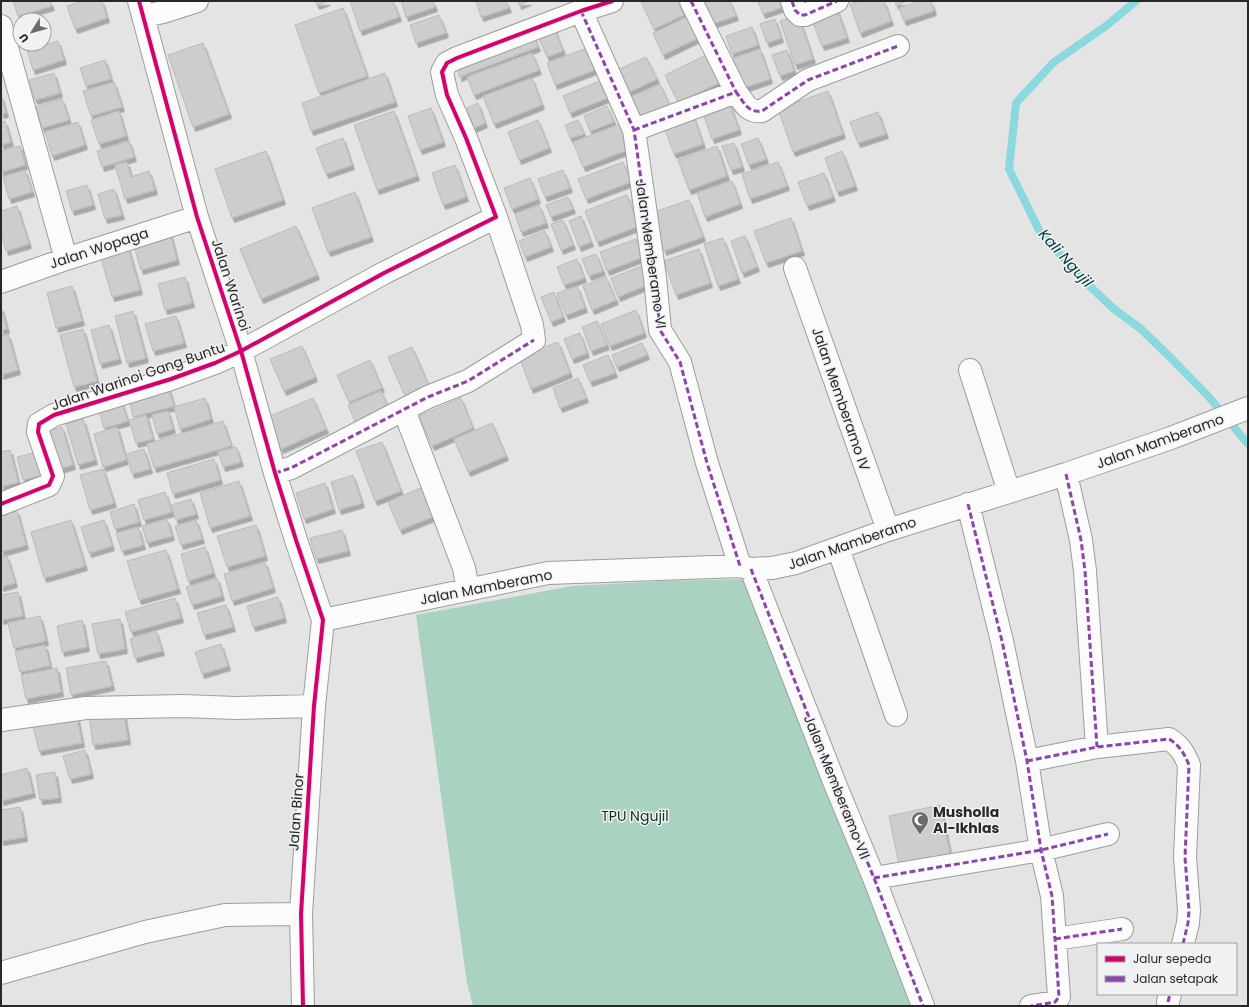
<svg xmlns="http://www.w3.org/2000/svg" width="1249" height="1007" viewBox="0 0 1249 1007" font-family="Poppins,sans-serif">
  <style>
    .green { fill: #aad2c0 }
    .lines { fill: none; stroke-linecap: round; stroke-linejoin: round }
    .stream { stroke: #8bd8de; stroke-width: 8 }
    .building { fill: #cdcdce; stroke: #bbb; filter: url(#shadow) }
    .minor-casing { stroke: #9d9d9e; stroke-width: 24 }
    .minor { stroke: #fbfbfb; stroke-width: 22 }
    .quiet { stroke: #8e44ad; stroke-width: 3; stroke-dasharray: 6 3; stroke-linecap: butt }
    .cycleway-casing { stroke: #f0f1f2; stroke-width: 6 }
    .cycleway { stroke: #d6006c; stroke-width: 4 }
    .labels { text-anchor: middle; dominant-baseline: central; stroke-width: 3; stroke-linejoin: round; paint-order: stroke }
    .street-label { font-size: 14px; fill: #282829; stroke: #f0f1f2 }
    .poi-label { font-size: 14px; font-weight: bold; fill: #282829; stroke: #f0f1f2; text-anchor: start }
    .park-label { font-size: 14px; fill: #0c3324; stroke: #f0f1f2 }
    .water-label { font-size: 15px; font-style: italic; fill: #053c3f; stroke: #f0f1f2 }
  </style>
  <defs>
    <filter id="shadow"><feDropShadow dx="2.5" dy="4.5" stdDeviation="0" flood-color="#0004"/></filter>
  </defs>
  <rect width="100%" height="100%" fill="#e4e4e4"/>
  <path class="green" d="M745 579 914 1006H473L467 983 416 615 572 586 664 581Z"/>
  <g class="lines">
    <path class="stream" d="M1136 1 1106 26 1054 62 1016 103 1009 169 1040 232 1082 279 1114 309 1141 329 1170 357 1209 397 1248 444"/>
  </g>
  <path class="building" d="M13 1H50L52 6 18 16Z
    M83 1H102L107 18 75 29 67 6Z
    M315 1H328L317 5Z
    M350 1H393L399 17 360 31Z
    M401 1H433L435 7 406 17Z
    M476 1H506L509 8 481 17Z
    M518 1H529L519 5Z
    M644 1H677L684 15 654 29 641 2Z
    M704 1H730L736 16 712 24Z
    M758 1H781L783 7 763 14Z
    M860 1H884L891 21 860 33 850 4Z
    M895 1H907L896 5Z
    M919 1H931L934 11 904 21 899 8Z
    M343 8 367 76 319 93 295 25Z
    M837 9 847 38 822 46 811 18Z
    M439 15 446 33 416 43 410 25Z
    M798 15 813 59 795 65 780 21Z
    M689 16 700 37 663 55 653 33Z
    M775 19 781 38 767 43 760 24Z
    M554 27 563 51 547 57 537 33Z
    M752 27 758 45 732 54 726 36Z
    M532 32 538 47 459 77V63Z
    M58 41 64 60 33 70 27 50Z
    M203 43 229 114 193 127 168 55Z
    M592 46 600 68 555 85 547 63Z
    M760 49 770 79 741 89 730 59Z
    M787 50 794 71 780 76 772 55Z
    M532 53 539 70 474 95 467 77Z
    M706 55 719 83 678 102 665 75Z
    M646 57 657 79 627 93 617 70Z
    M105 60 111 79 86 86 80 68Z
    M54 73 60 93 35 100 29 80Z
    M385 73 395 102 311 131 302 103Z
    M532 78 542 105 494 124 483 96Z
    M600 81 607 98 570 113 563 96Z
    M114 82 122 107 91 116 83 91Z
    M660 84 670 106 634 122 624 100Z
    M828 91 843 134 793 152 778 109Z
    M1 95 6 113 1 114Z
    M62 99 69 120 42 128 36 107Z
    M728 99 739 130 712 139 701 108Z
    M478 103 485 123 474 128 467 108Z
    M607 106 614 122 590 131 584 116Z
    M431 108 443 142 420 150 408 116Z
    M119 111 126 136 99 144 91 120Z
    M394 111 417 176 377 190 354 125Z
    M878 112 886 134 858 143 850 122Z
    M693 115 703 144 674 154 663 125Z
    M538 120 549 148 519 160 508 132Z
    M578 120 584 134 570 138 565 125Z
    M5 121 11 142 1 145V122Z
    M78 122 85 145 52 156 45 132Z
    M620 124 630 149 583 167 573 142Z
    M343 138 352 165 326 174 316 148Z
    M758 138 766 159 749 165 741 144Z
    M129 141 134 157 102 167 97 151Z
    M734 143 742 167 731 170 722 146Z
    M20 146 25 165 1 172V151Z
    M717 146 727 176 689 190 678 160Z
    M266 151 283 200 232 218 215 169Z
    M842 151 855 186 837 192 825 158Z
    M127 162 131 177 149 171 155 190 125 199 115 165Z
    M623 162 631 182 586 199 578 179Z
    M778 162 787 186 750 199 742 174Z
    M455 165 466 197 443 205 432 173Z
    M25 170 32 192 9 199 3 177Z
    M563 170 570 188 545 197 538 179Z
    M824 173 833 197 807 206 798 182Z
    M530 178 538 199 512 209 504 188Z
    M732 181 740 204 705 217 697 193Z
    M87 185 93 205 72 211 66 191Z
    M114 189 122 215 105 219 98 194Z
    M355 192 371 237 328 252 312 208Z
    M627 195 639 226 597 242 585 211Z
    M568 197 573 209 551 217 546 205Z
    M689 200 703 237 664 251 651 213Z
    M539 205 546 223 521 232 515 214Z
    M17 206 29 244 6 251 1 233V211Z
    M581 216 591 242 579 247 569 221Z
    M791 218 802 251 766 263 754 231Z
    M563 220 573 245 561 250 551 224Z
    M296 226 317 275 261 299 240 249Z
    M545 231 551 247 525 257 519 241Z
    M170 233 177 260 141 270 133 243Z
    M745 236 757 267 742 273 731 241Z
    M723 238 738 279 718 286 704 244Z
    M636 239 643 257 607 271 600 252Z
    M127 244 140 290 112 297 99 251Z
    M699 249 710 283 676 295 664 261Z
    M596 254 603 271 589 276 582 259Z
    M577 259 584 278 564 285 557 267Z
    M647 264 654 282 618 297 611 278Z
    M185 277 192 303 165 310 158 284Z
    M606 277 616 300 592 310 583 286Z
    M72 286 82 321 56 328 47 293Z
    M577 286 585 308 566 315 557 293Z
    M554 292 563 317 551 322 541 297Z
    M1 307 7 329 1 331Z
    M636 310 644 333 610 346 601 324Z
    M133 311 146 358 127 363 115 316Z
    M176 316 184 343 153 351 145 324Z
    M597 321 607 345 591 351 582 327Z
    M109 325 119 359 100 364 91 330Z
    M83 329 97 381 74 387 60 335Z
    M580 333 587 353 572 359 564 339Z
    M8 334 18 370 1 375V336Z
    M558 342 570 373 531 389 519 356Z
    M642 343 647 355 617 367 612 355Z
    M302 346 315 377 284 391 270 359Z
    M412 347 431 391 407 401 388 357Z
    M608 355 615 373 590 382 583 365Z
    M370 360 382 388 349 402 337 375Z
    M578 378 586 398 560 408 553 388Z
    M168 386 174 406 133 417 129 398Z
    M381 391 391 414 358 428 348 405Z
    M205 398 211 419 180 429 174 407Z
    M313 398 326 429 281 449 268 417Z
    M461 398 473 428 432 446 419 416Z
    M121 401 128 421 104 428 98 408Z
    M168 411 173 429 157 434 152 415Z
    M146 415 153 439 136 443 129 420Z
    M83 419 95 460 78 465 66 424Z
    M223 421 231 446 154 468 147 444Z
    M492 423 506 456 468 472 454 439Z
    M62 427 73 465 56 470 44 432Z
    M117 427 126 460 103 467 94 434Z
    M382 442 401 491 375 501 356 451Z
    M236 447 241 462 223 467 218 452Z
    M144 449 150 469 132 474 126 454Z
    M10 450 18 482 1 487V452Z
    M38 452 45 474 23 480 17 457Z
    M214 459 220 480 173 494 167 473Z
    M103 469 114 503 90 510 80 475Z
    M353 475 362 503 339 510 331 482Z
    M239 481 250 516 210 528 200 493Z
    M325 483 333 509 304 519 296 493Z
    M425 486 437 515 400 530 388 502Z
    M165 492 172 512 144 520 138 500Z
    M191 499 196 514 176 520 171 505Z
    M134 504 139 522 115 529 110 512Z
    M17 511 26 545 1 552V515Z
    M167 519 172 536 147 543 142 526Z
    M71 520 85 566 44 578 31 532Z
    M104 520 112 546 89 553 81 527Z
    M196 520 202 539 181 545 175 526Z
    M256 525 265 556 227 567 217 536Z
    M138 527 143 545 122 551 116 533Z
    M342 530 348 551 316 559 310 538Z
    M205 547 213 573 188 581 181 554Z
    M166 550 178 589 139 600 127 561Z
    M7 556 15 583 1 587V557Z
    M265 562 273 588 232 601 224 574Z
    M217 578 222 596 192 605 186 587Z
    M18 592 23 616 1 620V595Z
    M278 597 284 618 253 627 247 606Z
    M175 598 181 618 131 632 125 612Z
    M226 605 233 627 204 635 197 613Z
    M40 616 46 641 14 648 8 623Z
    M120 619 125 649 98 654 92 624Z
    M82 620 87 647 62 652 57 626Z
    M156 631 162 651 135 658 130 639Z
    M221 644 228 666 202 674 195 652Z
    M45 645 50 666 20 672 15 651Z
    M106 661 112 686 71 695 66 668Z
    M57 668 61 692 26 699 21 675Z
    M123 709 128 740 93 745 89 715Z
    M77 717 82 743 39 751 33 726Z
    M85 750 91 774 70 779 63 756Z
    M27 768 33 793 1 801V775Z
    M55 772 59 798 40 800 36 775Z
    M940 805 950 854 899 865 889 816Z
    M20 807 25 837 1 841V810Z"/>
  <g class="lines">
    <g class="minor-casing">
      <path id="minor" d="M139 1 197 217 241 351 275 473 296 540 323 620 314 706 301 914 303 1006
        M691 1 736 92
        M792 1 795 10 800 15H805L837 1
        M581 11 634 130 655 278 660 330 680 362 707 463 740 566
        M144 16 163 12 197 1
        M1 26 66 259
        M634 130 736 92C744 102 747 113 762 111L808 80 898 46
        M795 268 888 530
        M1 282 66 259 197 217
        M970 370 1009 492
        M404 410 464 568 468 590
        M275 473 291 468 428 397 468 381 534 340 532 325 496 217
        M1066 474 1081 540 1085 571 1097 747
        M1 504 49 485 53 476 38 432 39 424 54 415 171 379 215 363 241 351 384 273 496 217 466 138 447 95 442 72 447 63 457 58 581 11 612 1
        M968 504 1002 641 1027 761 1041 850 1052 896 1059 997 1055 1002 1031 1006
        M838 548 896 715
        M751 569 835 784 874 878 923 1006
        M323 620 548 573 740 566 751 569 772 568 796 563 888 530 1066 474 1171 438 1248 408
        M1 720 86 708 183 706 236 708 314 706
        M1027 761 1097 747 1169 739C1180 746 1184 753 1189 765L1185 857 1189 910 1188 923 1183 944
        M874 878 1041 850 1108 834
        M1055 939 1122 929
        M1 973 145 932 225 915 301 914
        M1168 1002 1170 994"/>
    </g>
    <use href="#minor" class="minor"/>
    <path class="quiet" d="M691 1 736 92
      M792 1 795 10 800 15H805L837 1
      M581 11 634 130 655 278 660 330 680 362 707 463 740 566
      M634 130 736 92C744 102 747 113 762 111L808 80 898 46
      M275 473 291 468 428 397 468 381 534 340
      M1066 474 1081 540 1085 571 1097 747
      M968 504 1002 641 1027 761 1041 850 1052 896 1059 997 1055 1002 1031 1006
      M751 569 835 784 874 878 923 1006
      M1027 761 1097 747 1169 739C1180 746 1184 753 1189 765L1185 857 1189 910 1188 923 1183 944
      M874 878 1041 850 1108 834
      M1055 939 1122 929
      M1168 1002 1170 994"/>
    <g class="cycleway-casing">
      <path id="cycleway" d="M139 1 197 217 241 351 275 473 296 540 323 620 314 706 301 914 303 1006
        M1 504 49 485 53 476 38 432 39 424 54 415 171 379 215 363 241 351 384 273 496 217 466 138 447 95 442 72 447 63 457 58 581 11 612 1"/>
    </g>
    <use href="#cycleway" class="cycleway"/>
  </g>
  <defs>
    <g id="mosque-pin" transform="scale(0.9)"><path d="M0 17L-7.5 6A9.5 9.5 0 1 1 7.5 6Z" fill="#6a6a6a" stroke="#f0f1f2"/><path d="M3.5-4.9A6 6 0 1 0 3.5 4.9A5 5 0 1 1 3.5-4.9Z" fill="#fff"/></g>
  </defs>
  <g fill-rule="evenodd">
    <use href="#mosque-pin" x="920" y="820"/>
  </g>
  <g class="labels">
    <g class="street-label">
      <text transform="translate(99 248) rotate(-18)">Jalan Wopaga</text>
      <text transform="translate(651 254) rotate(82)">Jalan Memberamo VI</text>
      <text transform="translate(231 285) rotate(72)">Jalan Warinoi</text>
      <text transform="translate(138 376) rotate(-19)">Jalan Warinoi Gang Buntu</text>
      <text transform="translate(841 399) rotate(71)">Jalan Memberamo IV</text>
      <text transform="translate(1160 441) rotate(-20)">Jalan Mamberamo</text>
      <text transform="translate(852 543) rotate(-19)">Jalan Mamberamo</text>
      <text transform="translate(486 587) rotate(-11)">Jalan Mamberamo</text>
      <text transform="translate(837 787) rotate(68)">Jalan Memberamo VII</text>
      <text transform="translate(296 812) rotate(-86)">Jalan Binor</text>
    </g>
    <g class="poi-label">
      <text x="933" y="812">Musholla<tspan x="933" dy="16">Al-Ikhlas</tspan></text>
    </g>
    <g class="park-label">
      <text x="635" y="816">TPU Ngujil</text>
    </g>
    <g class="water-label">
      <text transform="translate(1066 258) rotate(48)">Kali Ngujil</text>
    </g>
  </g>
  <rect width="1249" height="1007" fill="none" stroke="#282829" stroke-width="4"/>
  <rect x="1097" y="943" width="140" height="52" fill="#f0f1f2" stroke="#a0a1a2"/>
  <rect x="1105" y="956" width="20" height="6" fill="#d6006c" stroke="#a0a1a2"/>
  <text x="1133" y="963" font-size="12" fill="#282829">Jalur sepeda</text>
  <rect x="1105" y="976" width="20" height="6" fill="#8e44ad" stroke="#a0a1a2"/>
  <text x="1133" y="983" font-size="12" fill="#282829">Jalan setapak</text>
  <g transform="translate(32 32) rotate(233)"><circle r="19" fill="#f0f1f2" stroke="#a0a1a2"/>
  <path d="M0-3L7 15L0 10L-7 15Z" fill="#6a6a6a"/>
  <text y="-6" font-size="11" font-weight="bold" text-anchor="middle" fill="#282829">U</text>
  </g>
</svg>
